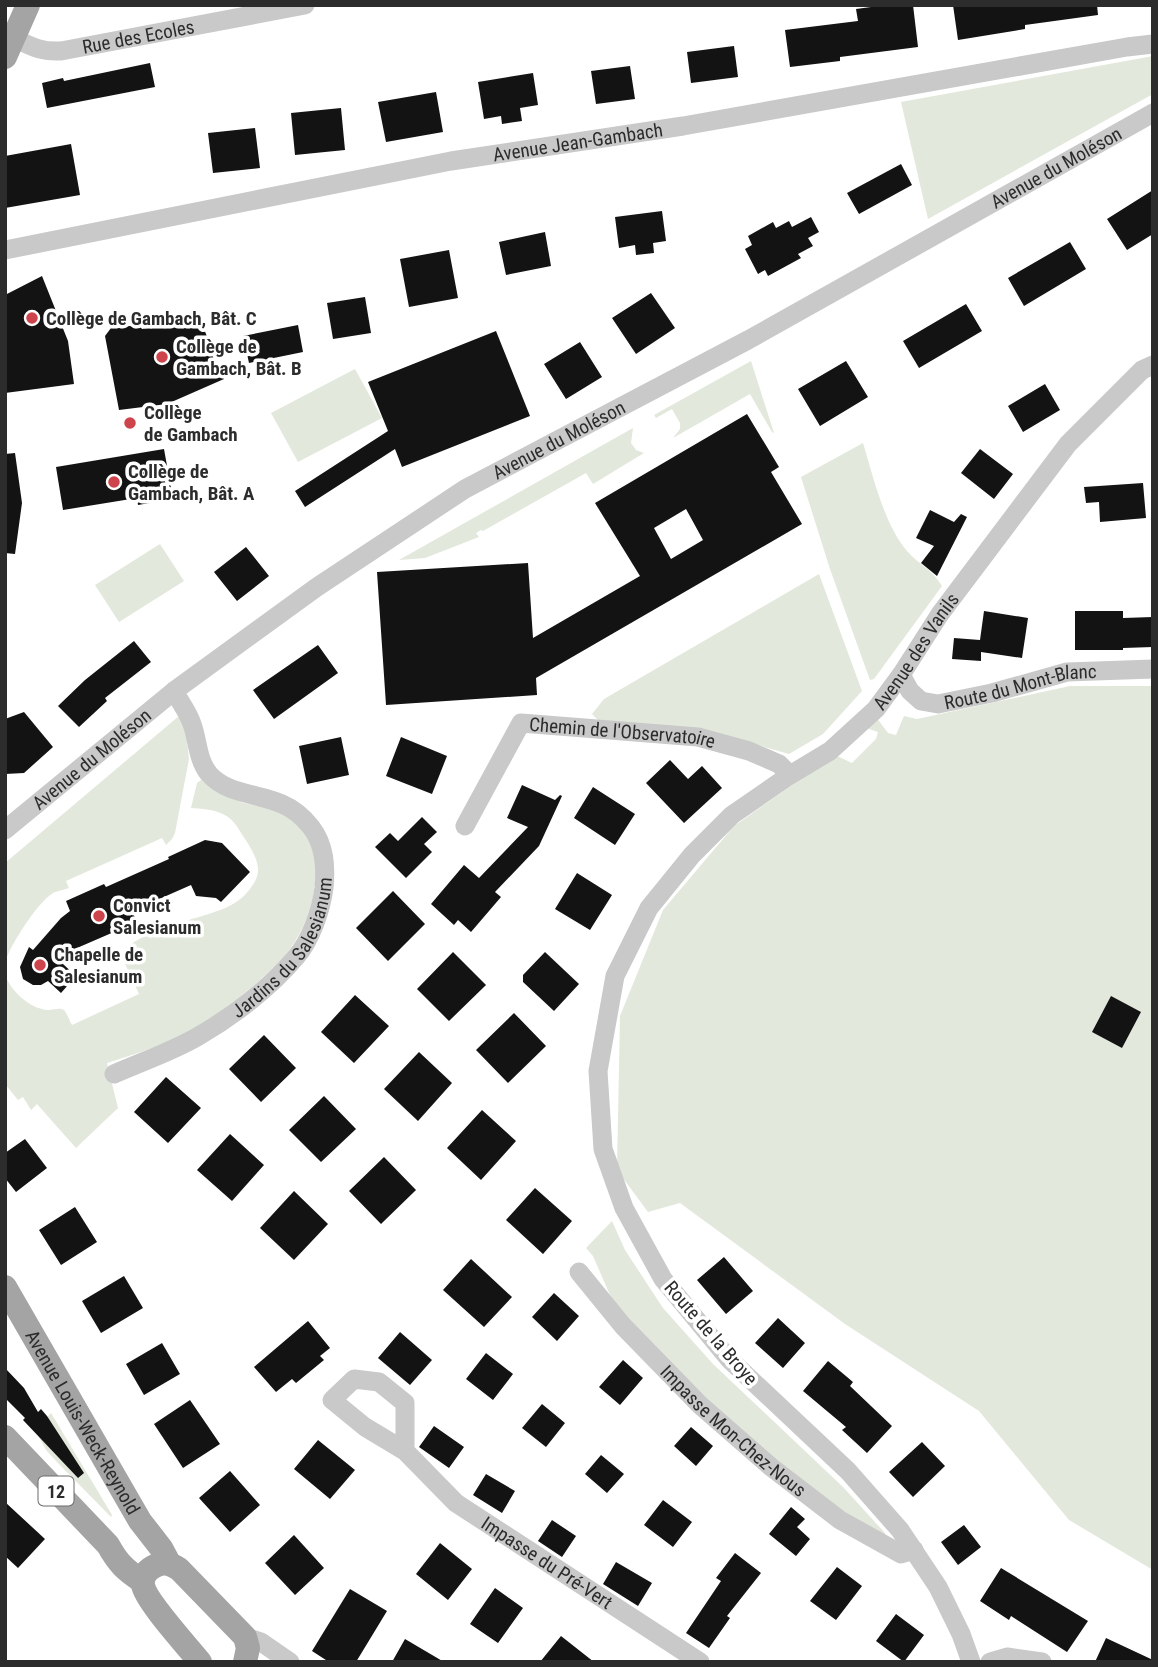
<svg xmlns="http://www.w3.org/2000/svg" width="1158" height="1667" viewBox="0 0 1158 1667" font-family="'Roboto Condensed',sans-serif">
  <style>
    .green { fill: #e2e8db }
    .building { fill: #131313; fill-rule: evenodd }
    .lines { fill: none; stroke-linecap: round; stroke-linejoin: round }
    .minor { stroke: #c9c9c9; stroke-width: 19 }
    .major { stroke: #a4a4a4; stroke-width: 24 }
    .poi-dot { fill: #ce444c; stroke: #fff; stroke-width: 2.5 }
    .labels { text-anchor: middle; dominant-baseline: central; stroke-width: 7; stroke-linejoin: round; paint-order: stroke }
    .shield { fill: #fff; stroke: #6b6b6b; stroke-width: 2 }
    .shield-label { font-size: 18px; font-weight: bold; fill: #2c2c2c }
    .street-label { font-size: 19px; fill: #2c2c2c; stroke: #fff }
    .poi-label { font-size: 19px; font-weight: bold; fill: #2c2c2c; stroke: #fff; text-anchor: start }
  </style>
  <rect width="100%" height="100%" fill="#fff"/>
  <path class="green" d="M1153 56V94L928 219 901 102Z
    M751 361 774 433 772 432 750 394 673 438 680 429V423L672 409 656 418 654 415Z
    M355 369 382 418 298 462 271 413Z
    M633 428 631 443 636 450 644 453 593 484 586 473 483 531 481 530 476 533 479 537 425 558 399 560Z
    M863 443C873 476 884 524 907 551 918 564 933 570 942 586L874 679 870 680 830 569 801 477Z
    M160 544 184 581 119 622 95 585Z
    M819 574 862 691 823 734 789 754 726 736 602 724 592 714 604 699Z
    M1070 686H1153V1570L1069 1520 979 1411 845 1324 680 1203 648 1212 617 1170 620 1016 663 910 734 826 835 755 852 763 876 739 878 732 869 729 868 726 876 717 888 733 896 735 904 716 917 719Z
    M179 716 186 731 189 759 175 833 172 839 166 845 162 838 66 881 69 888C64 890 57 891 53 893 37 903 11 944 5 962V863Z
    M201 780C210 785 219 792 228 797 252 809 282 804 301 826 316 844 318 869 314 891 310 916 299 939 283 958 277 966 267 973 260 980 233 1003 205 1025 172 1040 151 1049 129 1056 107 1063L118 1108 76 1148 37 1104 31 1110 23 1097 18 1100 5 1084V975C11 991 29 1008 47 1010 52 1010 60 1007 64 1010 67 1013 70 1022 72 1025L139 994 121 955V953C137 936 161 929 183 922 208 913 237 910 252 886 255 882 258 876 258 871 259 857 245 840 238 828 228 811 210 809 191 808L197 783Z
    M612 1221 625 1250 663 1308 713 1364 843 1487 885 1533V1536L844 1514 776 1463 704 1400 622 1316 610 1295 593 1256 586 1248Z
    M51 1413 112 1515 111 1517 58 1463 46 1450 35 1430Z"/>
  <path class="building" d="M886 5H913L918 47 840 57V61L790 67 785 30 858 21 856 9Z
    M953 5H1097L1098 15 1025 25V29L958 40Z
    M734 46 738 77 691 83 687 52Z
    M150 63 155 87 47 108 42 83 63 78 64 81Z
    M630 66 635 99 596 104 591 71Z
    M533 73 538 105 520 108 522 121 502 124 501 116 484 119 478 82Z
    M436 92 443 132 386 142 378 102Z
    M341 108 345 150 295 155 291 113Z
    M255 128 260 168 213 173 208 133Z
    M71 144 80 195 5 208V156Z
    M901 164 912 185 859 214 847 193Z
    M1153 190V234L1127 250 1107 219Z
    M662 211 666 241 653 243 654 253 636 255 635 245 619 248 615 217Z
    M811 217 819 232 808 238 813 246 798 254 801 258 768 276 765 270 758 274 745 249 752 245 748 236 773 222 776 228 789 221 792 227Z
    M545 232 551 266 506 275 499 242Z
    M1070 242 1086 269 1024 306 1008 278Z
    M449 250 458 298 409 307 400 259Z
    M42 276 68 341 74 384 5 393V295Z
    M651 293 675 328 636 354 612 318Z
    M365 297 371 333 333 339 327 303Z
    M966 304 982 331 919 368 903 341Z
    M200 319 224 379 167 404 119 410 105 336 111 328 139 325 142 329Z
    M298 325 303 352 249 363 243 336Z
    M496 331 530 416 402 467 395 449 305 507 295 491 388 431 368 382Z
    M580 342 602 377 566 399 544 364Z
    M846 361 868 397 820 426 798 389Z
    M1045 384 1060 410 1023 432 1008 406Z
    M747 414 779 467 771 472 802 524 536 678 537 695 386 705 377 572 528 563 533 638 640 576 595 503ZM686 509 703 540 671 559 654 528Z
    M164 449 173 499 138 505 137 498 63 510 56 467Z
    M980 449 1013 474 994 499 961 473Z
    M15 453 22 503 15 554 5 553V454Z
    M1143 483 1146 518 1100 522 1099 502 1086 503 1084 487Z
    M930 510 954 522 961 514 967 517 937 576 921 563 934 546 916 538Z
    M246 547 269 576 237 601 214 572Z
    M984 611 1028 618 1022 658 981 652V661L952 659 954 638 980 640Z
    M1075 611H1123V618L1153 617V647L1123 648V650H1075Z
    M134 641 151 662 105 698 107 701 79 727 58 706 85 680Z
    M318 645 338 673 274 719 253 690Z
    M24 712 53 747 24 773 5 774V719Z
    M341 737 349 775 307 784 299 746Z
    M401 737 447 756 432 794 386 776Z
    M670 760 688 779 702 766 722 788 684 823 646 783Z
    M522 785 555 800 560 795 562 796 539 846 495 892 501 897 471 932 458 920 454 925 431 904 464 865 479 878 528 827 507 818Z
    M593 787 635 814 615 845 574 818Z
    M422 817 437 832 424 844 432 852 406 878 375 847 390 833 398 841Z
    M205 840 222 843 250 872 221 902 216 898 196 896 191 885 132 911 137 922 77 948 63 964 76 976 61 993 48 981 41 985H33L23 979 20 967 29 947 33 950 61 918 70 911 66 901 104 884 106 887 169 859 168 857Z
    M577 873 612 895 590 930 555 909Z
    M393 891 425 924 388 961 356 928Z
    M453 952 486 985 449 1021 417 989Z
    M545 952 579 984 554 1011 523 982V975Z
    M355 995 389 1026 354 1063 321 1032Z
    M1111 996 1141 1012 1122 1048 1092 1032Z
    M514 1013 546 1046 508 1083 476 1050Z
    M264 1035 296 1068 261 1102 229 1069Z
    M419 1052 452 1083 418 1121 384 1089Z
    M166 1077 201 1108 168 1143 134 1112Z
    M324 1096 356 1129 321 1162 289 1130Z
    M482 1110 516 1141 481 1180 447 1148Z
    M230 1134 264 1165 232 1201 197 1170Z
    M25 1139 47 1168 16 1192 5 1178V1153Z
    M384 1157 416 1190 381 1224 349 1191Z
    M535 1188 572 1221 543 1254 506 1220Z
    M294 1191 328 1224 294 1260 260 1228Z
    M75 1207 97 1242 61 1265 39 1230Z
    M724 1257 753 1291 726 1314 697 1280Z
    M471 1259 512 1297 484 1327 443 1290Z
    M124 1276 143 1308 101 1333 82 1301Z
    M554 1293 579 1316 557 1341 532 1317Z
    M778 1318 805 1343 783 1368 755 1343Z
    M308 1321 330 1348 320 1356 324 1360 296 1383 292 1379 276 1392 254 1367Z
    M400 1332 432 1360 410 1385 378 1358Z
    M162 1343 180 1374 144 1395 126 1364Z
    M486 1353 513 1374 493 1400 466 1379Z
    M623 1360 643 1378 620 1405 599 1387Z
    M828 1361 853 1382 850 1386 892 1426 867 1453 842 1430 846 1427 803 1391Z
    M5 1368 24 1388 38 1412 41 1409 47 1416 84 1473 78 1478 23 1420 25 1418 5 1398Z
    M190 1400 220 1444 183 1468 154 1424Z
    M542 1404 565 1423 546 1447 522 1428Z
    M434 1426 464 1447 449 1468 419 1447Z
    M691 1427 713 1446 696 1466 674 1446Z
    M318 1440 355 1470 330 1499 294 1469Z
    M922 1442 945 1466 913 1497 889 1472Z
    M601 1455 624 1474 607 1493 585 1474Z
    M230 1471 260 1505 230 1532 199 1498Z
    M486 1474 515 1491 502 1513 473 1495Z
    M663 1500 692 1522 673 1547 644 1525Z
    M5 1502 45 1539 18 1568 5 1556Z
    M791 1507 805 1519 797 1527 810 1539 796 1556 769 1534Z
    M552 1520 576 1536 562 1557 538 1541Z
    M964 1525 981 1547 958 1565 941 1542Z
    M294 1535 324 1568 295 1595 265 1563Z
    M440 1543 472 1569 448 1600 416 1574Z
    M735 1553 761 1573 727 1616 730 1618 709 1648 686 1633 721 1581 716 1578Z
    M616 1562 652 1583 638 1606 603 1584Z
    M837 1567 862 1586 836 1620 810 1601Z
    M1001 1568 1088 1621 1067 1652 1011 1616 1009 1620 980 1601Z
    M495 1588 523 1608 498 1643 470 1624Z
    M350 1589 387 1611 356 1662H329L312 1651Z
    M896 1614 924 1635 904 1662 876 1641Z
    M561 1636 594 1662H540Z
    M1106 1638 1153 1660V1662H1095Z
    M405 1639 444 1662H392Z"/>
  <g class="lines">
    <g class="minor">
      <path id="s1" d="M14 38C32 47 41 52 61 51L305 5"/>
      <path id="s2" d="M5 250 451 161 683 126 1127 47 1153 44"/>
      <path id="s3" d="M901 675 910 691 921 701 938 704 992 693 1067 672 1153 669"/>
      <path id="s4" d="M465 826 521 723 698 737 749 751 779 764 790 775"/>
      <path id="s5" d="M5 830 174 691 317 587 465 489 748 340 1153 113"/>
      <path id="s6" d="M114 1074C141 1062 171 1052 197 1037 232 1017 270 988 296 957 311 940 321 910 324 888 326 867 325 845 311 827 303 817 294 809 282 804 258 793 228 795 209 774 197 759 198 740 192 724 188 712 180 702 174 691"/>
      <path id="s7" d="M579 1272 623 1326 700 1405 771 1467 840 1520 901 1554 914 1550"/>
      <path id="s8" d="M405 1451V1403L379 1382 354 1379 332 1400 365 1427 405 1451 456 1503 700 1662"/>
      <path d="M245 1637 261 1642 290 1662"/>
      <path id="s9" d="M971 1662 961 1634 938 1587 900 1530 848 1471 729 1359 663 1279 624 1208 603 1149 598 1071 615 976 649 908 692 855 732 815 790 775 830 751 876 709 901 675 940 614 1068 444 1142 370 1153 365"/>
      <path d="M990 1662 1007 1657 1042 1662"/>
    </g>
    <g class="major">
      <path d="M5 57 28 5"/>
      <path id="s10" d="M5 1287 140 1521 161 1548 169 1563"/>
      <path d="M5 1437 108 1545C118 1563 125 1570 142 1581"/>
      <path d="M200 1662C188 1647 145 1600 143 1585 142 1577 146 1571 153 1567 163 1561 169 1563 179 1569L245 1637 248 1648 245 1662"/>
    </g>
  </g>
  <g class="poi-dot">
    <circle cx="32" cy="318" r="7"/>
    <circle cx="162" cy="357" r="7"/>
    <circle cx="130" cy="423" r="7"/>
    <circle cx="114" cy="482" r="7"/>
    <circle cx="99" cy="916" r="7"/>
    <circle cx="40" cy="965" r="7"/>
  </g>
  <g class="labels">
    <rect class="shield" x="38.5" y="1476.5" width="35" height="29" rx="5"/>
    <g class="shield-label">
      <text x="56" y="1491">12</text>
    </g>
    <g class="street-label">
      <text stroke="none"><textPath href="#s1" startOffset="128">Rue des Ecoles</textPath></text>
      <text stroke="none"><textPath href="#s2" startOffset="583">Avenue Jean-Gambach</textPath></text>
      <text stroke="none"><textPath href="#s5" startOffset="1246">Avenue du Moléson</textPath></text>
      <text stroke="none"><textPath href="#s5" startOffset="679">Avenue du Moléson</textPath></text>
      <text stroke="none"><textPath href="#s9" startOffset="1265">Avenue des Vanils</textPath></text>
      <text stroke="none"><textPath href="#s3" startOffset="135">Route du Mont-Blanc</textPath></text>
      <text stroke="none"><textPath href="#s4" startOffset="219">Chemin de l'Observatoire</textPath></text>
      <text stroke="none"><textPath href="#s5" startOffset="112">Avenue du Moléson</textPath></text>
      <text stroke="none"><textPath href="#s6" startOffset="220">Jardins du Salesianum</textPath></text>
      <text transform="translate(711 1333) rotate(49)">Route de la Broye</text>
      <text stroke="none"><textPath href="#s10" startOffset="156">Avenue Louis-Weck-Reynold</textPath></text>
      <text stroke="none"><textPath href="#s7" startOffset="222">Impasse Mon-Chez-Nous</textPath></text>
      <text stroke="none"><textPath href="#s8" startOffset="408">Impasse du Pré-Vert</textPath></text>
    </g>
    <g class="poi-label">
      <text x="46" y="318">Collège de Gambach, Bât. C</text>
      <text x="176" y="346">Collège de<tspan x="176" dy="22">Gambach, Bât. B</tspan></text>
      <text x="144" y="412">Collège<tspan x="144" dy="22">de Gambach</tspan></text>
      <text x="128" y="471">Collège de<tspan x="128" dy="22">Gambach, Bât. A</tspan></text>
      <text x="113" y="905">Convict<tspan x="113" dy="22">Salesianum</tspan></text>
      <text x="54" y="954">Chapelle de<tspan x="54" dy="22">Salesianum</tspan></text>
    </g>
  </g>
  <rect width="1158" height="1667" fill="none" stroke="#2c2c2c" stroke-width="14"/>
</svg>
